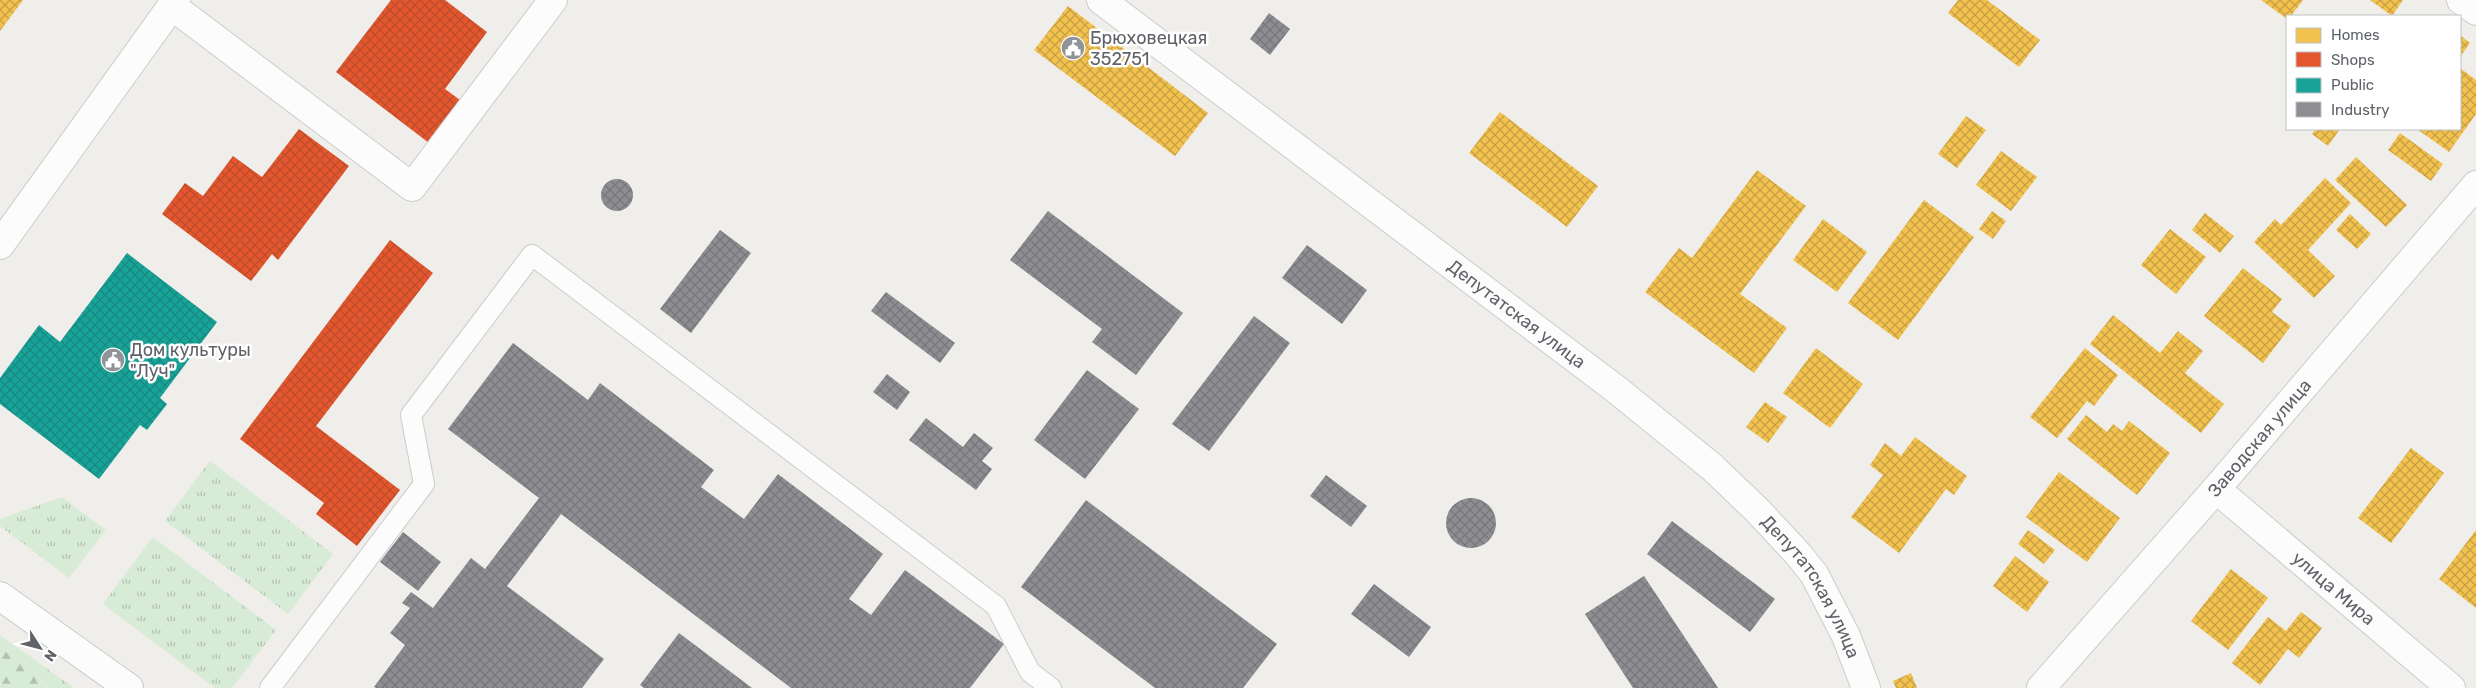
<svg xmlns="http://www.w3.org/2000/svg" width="2476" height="688" viewBox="0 0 2476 688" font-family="Rubik,sans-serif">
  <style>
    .grass { fill: url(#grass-tufts) }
    .forest { fill: url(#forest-firs) }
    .homes { fill: url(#homes-cross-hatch) }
    .shops { fill: url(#shops-cross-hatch) }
    .public { fill: url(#public-cross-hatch) }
    .industry { fill: url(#industry-cross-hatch) }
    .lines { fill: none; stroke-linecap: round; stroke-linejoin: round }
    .lane-casing { stroke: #cbcccc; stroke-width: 22 }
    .street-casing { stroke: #cbcccc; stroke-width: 30 }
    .secondary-casing { stroke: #cacacb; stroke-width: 30 }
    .lane { stroke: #fdfcfc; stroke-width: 20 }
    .street { stroke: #fdfcfc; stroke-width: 28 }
    .secondary { stroke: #fdfcfc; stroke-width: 28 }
    .labels { text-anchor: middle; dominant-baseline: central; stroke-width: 5; stroke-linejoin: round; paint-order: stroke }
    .poi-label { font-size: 18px; fill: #5f6368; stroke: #fff; text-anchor: start }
    .street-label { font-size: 18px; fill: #5f6368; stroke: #fff }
  </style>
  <defs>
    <pattern id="grass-tufts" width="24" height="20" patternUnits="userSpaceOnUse" patternTransform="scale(1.25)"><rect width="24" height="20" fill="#d8ebd6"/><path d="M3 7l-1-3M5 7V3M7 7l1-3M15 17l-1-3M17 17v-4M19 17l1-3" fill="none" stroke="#b2c2b1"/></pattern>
    <pattern id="forest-firs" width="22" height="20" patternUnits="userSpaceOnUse" patternTransform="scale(1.25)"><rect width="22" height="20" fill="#d8ebd6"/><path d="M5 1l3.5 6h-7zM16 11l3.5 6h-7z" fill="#b2c2b1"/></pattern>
    <pattern id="homes-cross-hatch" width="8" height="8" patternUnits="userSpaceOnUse" patternTransform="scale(1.25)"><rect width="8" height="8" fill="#f2c14e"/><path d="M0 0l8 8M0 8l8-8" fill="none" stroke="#c7a045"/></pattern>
    <pattern id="shops-cross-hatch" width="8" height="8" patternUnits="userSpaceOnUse" patternTransform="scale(1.25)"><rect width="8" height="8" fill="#e4572e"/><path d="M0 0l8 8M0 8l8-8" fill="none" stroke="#bc4c2b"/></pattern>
    <pattern id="public-cross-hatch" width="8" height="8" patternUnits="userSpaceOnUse" patternTransform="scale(1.25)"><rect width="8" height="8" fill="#17a398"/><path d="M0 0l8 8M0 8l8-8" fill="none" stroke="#188880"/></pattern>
    <pattern id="industry-cross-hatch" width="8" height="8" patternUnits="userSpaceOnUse" patternTransform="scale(1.25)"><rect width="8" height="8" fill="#8d8d92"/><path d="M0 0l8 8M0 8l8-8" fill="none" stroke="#76777b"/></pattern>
  </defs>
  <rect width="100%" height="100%" fill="#efeeea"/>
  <path class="grass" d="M210 461 333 554 288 614 165 521Z
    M62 497 106 530 69 578 0 526V519Z
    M153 537 276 630 232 688H215L103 604Z
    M0 635 74 688H47C34 670 20 658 0 649Z"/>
  <path class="forest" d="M0 649C20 658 34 670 46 688H0Z"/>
  <path class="homes" d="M0 0H23L0 31Z
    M1958 0H1987L2040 40 2019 67 1948 13Z
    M2261 0H2303L2291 16H2287V19Z
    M2370 0H2403L2392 16Z
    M1068 6 1208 113 1175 156 1034 50Z
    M2460 35 2470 43 2460 57Z
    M2460 68 2476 80V114L2449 152 2417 129H2460Z
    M1500 112 1598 186 1567 227 1469 153Z
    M1966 116 1986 130 1957 168 1938 154Z
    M2316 129H2340L2328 146 2312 134Z
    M2400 133 2443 164 2431 181 2388 150Z
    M2001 151 2037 177 2011 211 1976 185Z
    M2356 157 2407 205 2386 227 2335 180Z
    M1757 170 1806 206 1740 294 1787 328 1754 373 1645 292 1679 248 1692 258Z
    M2325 178 2351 203 2308 250 2335 276 2314 298 2254 242 2275 219 2281 225Z
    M1924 200 1974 237 1898 340 1848 303Z
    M1992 211 2006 221 1993 239 1979 229Z
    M2205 213 2234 236 2220 253 2192 230Z
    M2350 214 2371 234 2357 249 2336 230Z
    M1823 219 1867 252 1837 292 1793 260Z
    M2170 229 2206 257 2176 294 2141 265Z
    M2243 268 2282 299 2272 312 2291 326 2263 363 2204 316Z
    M2113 315 2160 353 2178 331 2203 351 2185 373 2224 404 2201 433 2090 344Z
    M1816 348 1863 384 1830 428 1783 393Z
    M2085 348 2118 375 2094 406 2087 401 2057 438 2030 417Z
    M1765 402 1787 417 1768 443 1746 427Z
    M2086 415 2107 432 2113 424 2122 431 2129 421 2170 453 2137 495 2067 439Z
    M1915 437 1967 476 1954 495 1946 489 1899 553 1851 517 1883 475 1870 465 1885 443 1901 456Z
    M2411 448 2444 473 2391 543 2358 518Z
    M2059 472 2120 518 2087 562 2026 517Z
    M2028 530 2055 550 2044 564 2018 544Z
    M2476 530V608L2439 579Z
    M2015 556 2049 582 2027 612 1993 586Z
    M2231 569 2268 598 2228 650 2191 621Z
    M2301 612 2322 628 2299 658 2288 649 2260 685 2232 663 2268 617 2286 631Z
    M1911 673 1917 688H1896L1893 681Z"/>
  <path class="shops" d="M391 0H445L487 32 445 89 460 100 429 143 336 72Z
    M299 129 349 166 278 260 272 254 251 281 162 214 185 183 203 196 233 156 262 177Z
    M390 240 433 273 316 426 400 490 357 546 316 514 324 503 240 439Z"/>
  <path class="public" d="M127 253 217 322 160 398 167 404 147 430 140 425 99 479 0 404V378L39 325 60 342Z"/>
  <path class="industry" d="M1269 13 1290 29 1270 55 1250 39Z
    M601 195a16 16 0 1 1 32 0a16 16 0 1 1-32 0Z
    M1048 211 1183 313 1136 375 1092 342 1102 329 1010 260Z
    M720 230 751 253 691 333 660 309Z
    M1307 245 1367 290 1342 324 1282 278Z
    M886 292 955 343 940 363 871 311Z
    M1254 316 1290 343 1209 451 1172 424Z
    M513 343 588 400 600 383 714 470 701 487 744 519 778 474 883 554 849 599 871 615 905 570 1004 644 970 688H791L561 514 507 586 604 659 582 688H376L374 687 405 645 390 633 410 608 402 603 411 592 433 608 471 558 485 569 539 498 448 429Z
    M1087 370 1139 409 1085 479 1034 440Z
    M887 374 910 392 897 410 873 392Z
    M926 418 963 447 974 433 993 448 982 461 992 469 976 490 909 440Z
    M1326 475 1367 506 1351 527 1310 496Z
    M1446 523a25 25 0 1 1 50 0a25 25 0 1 1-50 0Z
    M1086 500 1277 644 1243 688H1155L1021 587Z
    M1672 521 1775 599 1750 632 1647 554Z
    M403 532 441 562 418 591 380 562Z
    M1644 576 1713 680 1718 688H1633L1585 614Z
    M1374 584 1431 627 1409 657 1351 614Z
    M679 633 752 688H644L640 685Z"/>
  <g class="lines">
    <g class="lane-casing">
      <path id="lane" d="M270 688 424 484 411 415 532 255 996 606 1030 672 1051 688"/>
    </g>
    <g class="street-casing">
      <g id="street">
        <path id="s1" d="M1101 0 1617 390 1712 467 1757 510 1798 554 1814 574 1846 636 1866 688"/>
        <path d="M2461 0 2476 11"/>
        <path d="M172 6 412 187 553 0"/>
        <path d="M0 245 176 0"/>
        <path id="s2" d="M2216 489 2451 688"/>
        <path id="s3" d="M2041 688 2216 489 2476 185"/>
      </g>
    </g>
    <g class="secondary-casing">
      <path id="secondary" d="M0 596 129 688"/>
    </g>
    <use href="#lane" class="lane"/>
    <use href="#street" class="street"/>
    <use href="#secondary" class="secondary"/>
  </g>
  <defs>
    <g id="civic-disc" transform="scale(1.25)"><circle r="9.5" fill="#919496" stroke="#fff"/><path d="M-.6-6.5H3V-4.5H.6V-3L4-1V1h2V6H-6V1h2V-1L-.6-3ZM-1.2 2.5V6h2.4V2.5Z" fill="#fff"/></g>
  </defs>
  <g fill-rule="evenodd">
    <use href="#civic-disc" x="1073" y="48"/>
    <use href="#civic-disc" x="113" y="360"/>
  </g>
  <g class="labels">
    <g class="poi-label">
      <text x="1090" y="38">Брюховецкая<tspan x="1090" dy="21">352751</tspan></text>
      <text x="130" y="350">Дом культуры<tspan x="130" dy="21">"Луч"</tspan></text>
    </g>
    <g class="street-label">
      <text stroke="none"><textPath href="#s1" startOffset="521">Депутатская улица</textPath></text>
      <text stroke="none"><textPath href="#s3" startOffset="332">Заводская улица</textPath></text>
      <text stroke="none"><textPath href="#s2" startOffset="154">улица Мира</textPath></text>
      <text stroke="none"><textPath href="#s1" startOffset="926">Депутатская улица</textPath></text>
    </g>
  </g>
  <rect x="2286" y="15" width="175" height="115" fill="#ffffff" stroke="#bfc1c3"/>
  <rect x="2296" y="28" width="25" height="15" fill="#f2c14e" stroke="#bfc1c3"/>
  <text x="2331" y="40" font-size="15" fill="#5f6368">Homes</text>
  <rect x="2296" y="52" width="25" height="15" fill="#e4572e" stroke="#bfc1c3"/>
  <text x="2331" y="65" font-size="15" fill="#5f6368">Shops</text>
  <rect x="2296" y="78" width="25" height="15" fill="#17a398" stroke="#bfc1c3"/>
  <text x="2331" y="90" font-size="15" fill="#5f6368">Public</text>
  <rect x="2296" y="102" width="25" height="15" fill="#8d8d92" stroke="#bfc1c3"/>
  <text x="2331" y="115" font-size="15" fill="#5f6368">Industry</text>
  <g transform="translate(40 648) rotate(126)" stroke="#ffffff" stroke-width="4" paint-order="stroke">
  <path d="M0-4L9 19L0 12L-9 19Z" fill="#5f6368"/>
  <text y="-8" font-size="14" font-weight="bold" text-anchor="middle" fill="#5f6368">N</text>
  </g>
</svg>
